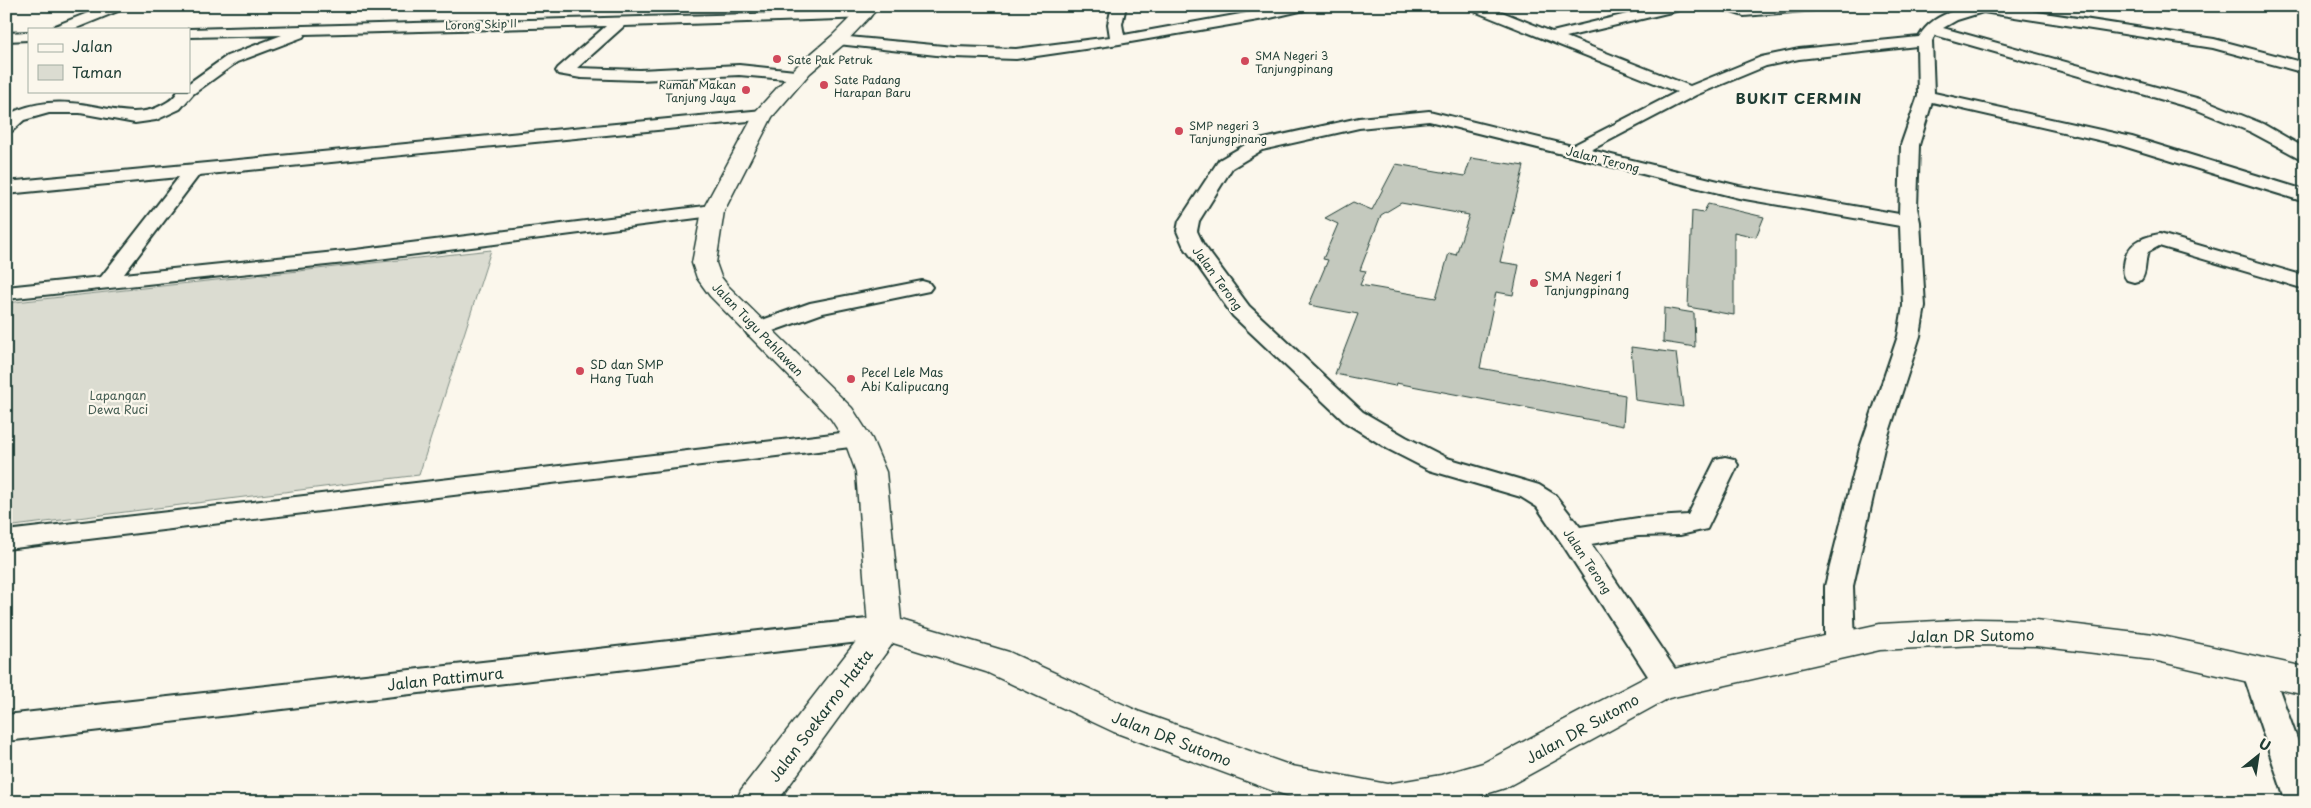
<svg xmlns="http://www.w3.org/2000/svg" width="2311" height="808" viewBox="0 0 2311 808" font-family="'Playpen Sans',sans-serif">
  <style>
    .green { fill: #dbdcd1; stroke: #7d8c82 }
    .building { fill: #c4c9be; stroke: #1f3d34; fill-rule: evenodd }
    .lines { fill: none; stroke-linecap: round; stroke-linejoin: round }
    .minor-casing { stroke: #1f3d34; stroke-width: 4 }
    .primary-casing { stroke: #1f3d34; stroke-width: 3 }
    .minor { fill: #fbf7ec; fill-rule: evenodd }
    .primary { fill: #fbf7ec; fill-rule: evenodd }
    .poi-dot { fill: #d1495b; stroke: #fbf7ec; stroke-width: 2 }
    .labels { text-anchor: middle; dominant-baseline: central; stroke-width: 4.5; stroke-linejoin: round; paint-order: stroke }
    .far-street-label { font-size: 11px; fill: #1f3d34; stroke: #fbf7ec }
    .far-poi-label { font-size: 11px; fill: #1f3d34; stroke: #fbf7ec; text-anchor: start }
    .street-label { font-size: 12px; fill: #1f3d34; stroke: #fbf7ec }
    .poi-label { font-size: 12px; fill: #1f3d34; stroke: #fbf7ec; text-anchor: start }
    .park-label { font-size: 12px; fill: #455d53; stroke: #fbf7ec }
    .far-district-label { font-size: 15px; font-weight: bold; letter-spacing: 1px; fill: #1f3d34; stroke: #fbf7ec }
    .near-street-label { font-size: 15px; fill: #1f3d34; stroke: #fbf7ec }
  </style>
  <rect width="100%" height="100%" fill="#fbf7ec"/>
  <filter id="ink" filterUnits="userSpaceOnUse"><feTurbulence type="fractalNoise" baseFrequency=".02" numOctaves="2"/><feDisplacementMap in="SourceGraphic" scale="10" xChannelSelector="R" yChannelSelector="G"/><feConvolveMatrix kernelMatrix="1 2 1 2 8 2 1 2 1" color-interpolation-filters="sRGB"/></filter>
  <g filter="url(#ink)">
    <path class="green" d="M491 250 419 475 6 527V303Z"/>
    <path class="building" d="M1471 158 1524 166 1500 262 1519 265 1513 295 1496 292 1480 368 1625 395 1623 426 1396 383 1395 386 1335 374 1358 314 1309 305 1328 260 1323 259 1338 224 1325 218 1353 202 1372 210 1396 164 1465 176ZM1401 203 1469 215 1456 255 1449 253 1436 298 1360 285 1366 271 1360 270 1381 215Z
      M1708 204 1764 217 1756 237 1734 232V315L1688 307 1692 211 1703 213Z
      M1664 308 1694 313 1695 347 1663 342Z
      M1631 347 1676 353 1683 407 1635 400Z"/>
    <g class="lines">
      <g class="minor-casing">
        <path id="minor" d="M105 6H125L123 9 74 29H53L55 26Z
          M1112 6H1126L1122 24 1124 35 1285 6H1311L1309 9 1270 18 1119 44 1016 59 954 57 838 44 831 40 838 36 954 47 1016 49 1110 37 1108 24Z
          M1467 6H1487L1552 32 1660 6H1686L1684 9 1566 37 1690 86 1761 57 1799 49 1919 37C1935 9 1970 6 1999 6L2214 39 2305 63V73L2213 48 1983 12 1957 20 1943 28 2207 101 2263 124 2305 148V161L2251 132 2195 109 1935 35 1932 41 1934 93 2132 137 2305 190V202L2120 145 1932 102 1919 145 1917 208 1920 222 1925 306 1920 336 1884 448 1853 586 1855 646 1850 654 1840 657 1830 654 1825 646V586L1860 448 1898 336 1903 306 1900 226 1739 198 1429 121 1359 128 1262 150 1232 168 1199 221 1197 231 1203 244 1249 306 1363 412 1406 437 1447 458 1539 485 1555 495 1580 527 1638 518 1688 515 1716 459 1725 457 1734 459 1738 465 1707 529 1680 535 1638 536 1591 544 1685 684 1681 693 1670 696 1659 693 1563 545 1537 507 1521 497 1429 470 1388 449 1345 422 1233 316 1183 245 1177 231 1179 221 1219 160 1250 142 1359 118 1429 111 1572 146 1677 92 1469 9ZM1917 46 1918 96 1901 145 1899 214 1739 186 1591 150 1696 95 1766 66 1799 59Z
          M1720 6H1823L1816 10 1744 16 1722 9Z
          M864 11 869 12 871 15 869 18 624 26 577 68 640 70 739 65 804 72 806 75 804 78 798 80 739 75 640 80 581 78 558 74 556 71 558 68 606 26 305 34 303 37 237 62 193 94 180 109 156 120 135 123 80 113H49L24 120 12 131 6 132V116C24 105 49 101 70 103 102 104 134 122 164 104 170 101 175 97 178 91H189V83L227 56 282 35 189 37V29Z
          M29 32V40L6 41V33Z
          M763 110 769 111 771 115 769 119 199 175 124 274 355 250 713 205 720 207 723 211 720 215 355 262 6 299V287L101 277 179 177 6 194V182Z
          M2160 234 2305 276V289L2159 246 2148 252C2144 262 2147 273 2141 280L2134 282 2127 280C2123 275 2123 271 2124 265 2126 244 2141 237 2160 234Z
          M922 281 929 283 932 287 929 291 823 313 756 337 748 335 745 330 748 325 810 303Z
          M858 431 867 433 870 439 867 445 6 549V531Z
          M885 617 895 620 900 628 895 636 885 639 6 741V715Z
          M2257 658 2268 662 2272 670 2305 761V802H2286L2242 670 2246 662Z"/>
      </g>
      <g class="primary-casing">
        <path id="primary" d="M862 6H880L844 44 810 73 772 117 724 211 716 263 721 277 728 286 852 408 872 439 886 472 901 620 1009 652 1140 712 1292 766 1387 784 1441 775 1483 763 1648 676 1660 672 1880 624 1975 619 2036 620 2153 634 2305 667V695L2153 660 2036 646 1975 645 1880 650 1669 698 1505 788 1461 802H1309L1279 793 1114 732 986 672 893 643 777 802H736L741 790 868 626 856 472 844 439 831 419 710 296 697 278 692 263 702 211 756 111 798 65 832 36Z"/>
      </g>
      <use href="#minor" class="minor"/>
      <use href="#primary" class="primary"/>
    </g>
  </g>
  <g class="poi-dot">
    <circle cx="777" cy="59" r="5"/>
    <circle cx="1245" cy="61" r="5"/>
    <circle cx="824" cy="85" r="5"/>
    <circle cx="746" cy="90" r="5"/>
    <circle cx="1179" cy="131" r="5"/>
    <circle cx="1534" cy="283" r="5"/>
    <circle cx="580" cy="371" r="5"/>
    <circle cx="851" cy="379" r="5"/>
  </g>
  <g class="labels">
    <g class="far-street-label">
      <text transform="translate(481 24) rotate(-2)">Lorong Skip II</text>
    </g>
    <g class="far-poi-label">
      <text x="1255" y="55">SMA Negeri 3<tspan x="1255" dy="13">Tanjungpinang</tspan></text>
      <text x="787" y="59">Sate Pak Petruk</text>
      <text x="834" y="79">Sate Padang<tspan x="834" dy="13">Harapan Baru</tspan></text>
      <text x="736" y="84" text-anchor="end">Rumah Makan<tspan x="736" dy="13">Tanjung Jaya</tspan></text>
      <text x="1189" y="125">SMP negeri 3<tspan x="1189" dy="13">Tanjungpinang</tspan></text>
    </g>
    <g class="street-label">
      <text transform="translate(1603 159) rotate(14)">Jalan Terong</text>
      <text transform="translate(1218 278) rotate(54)">Jalan Terong</text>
      <text transform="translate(758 329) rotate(46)">Jalan Tugu Pahlawan</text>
      <text transform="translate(1588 561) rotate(56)">Jalan Terong</text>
    </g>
    <g class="poi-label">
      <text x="1544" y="276">SMA Negeri 1<tspan x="1544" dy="14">Tanjungpinang</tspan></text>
      <text x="590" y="364">SD dan SMP<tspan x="590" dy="14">Hang Tuah</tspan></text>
      <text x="861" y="372">Pecel Lele Mas<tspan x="861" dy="14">Abi Kalipucang</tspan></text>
    </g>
    <g class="park-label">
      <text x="118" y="395">Lapangan<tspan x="118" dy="14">Dewa Ruci</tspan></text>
    </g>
    <g class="far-district-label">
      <text x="1799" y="97">BUKIT CERMIN</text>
    </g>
    <g class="near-street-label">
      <text transform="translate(1971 635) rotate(-1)">Jalan DR Sutomo</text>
      <text transform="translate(445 678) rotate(-6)">Jalan Pattimura</text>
      <text transform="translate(820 715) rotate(-53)">Jalan Soekarno Hatta</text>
      <text transform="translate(1582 728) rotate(-29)">Jalan DR Sutomo</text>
      <text transform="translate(1172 738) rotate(21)">Jalan DR Sutomo</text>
    </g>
  </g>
  <rect width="2311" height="808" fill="none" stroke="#fbf7ec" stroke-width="25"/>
  <rect x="12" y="12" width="2286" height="783" fill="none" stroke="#1f3d34" stroke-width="2" filter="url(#ink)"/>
  <rect x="28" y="28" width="162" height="65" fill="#fbf7ec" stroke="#a3ada2"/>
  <rect x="38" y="44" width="25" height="8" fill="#fbf7ec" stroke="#a3ada2"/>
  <text x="72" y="52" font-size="15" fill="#1f3d34">Jalan</text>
  <rect x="38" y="65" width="25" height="15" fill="#dbdcd1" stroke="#a3ada2"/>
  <text x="72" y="78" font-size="15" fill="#1f3d34">Taman</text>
  <g transform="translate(2258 756) rotate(30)" stroke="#fbf7ec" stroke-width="4" paint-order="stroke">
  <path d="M0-4L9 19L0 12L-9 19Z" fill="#1f3d34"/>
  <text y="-8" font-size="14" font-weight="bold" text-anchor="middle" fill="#1f3d34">U</text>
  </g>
</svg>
